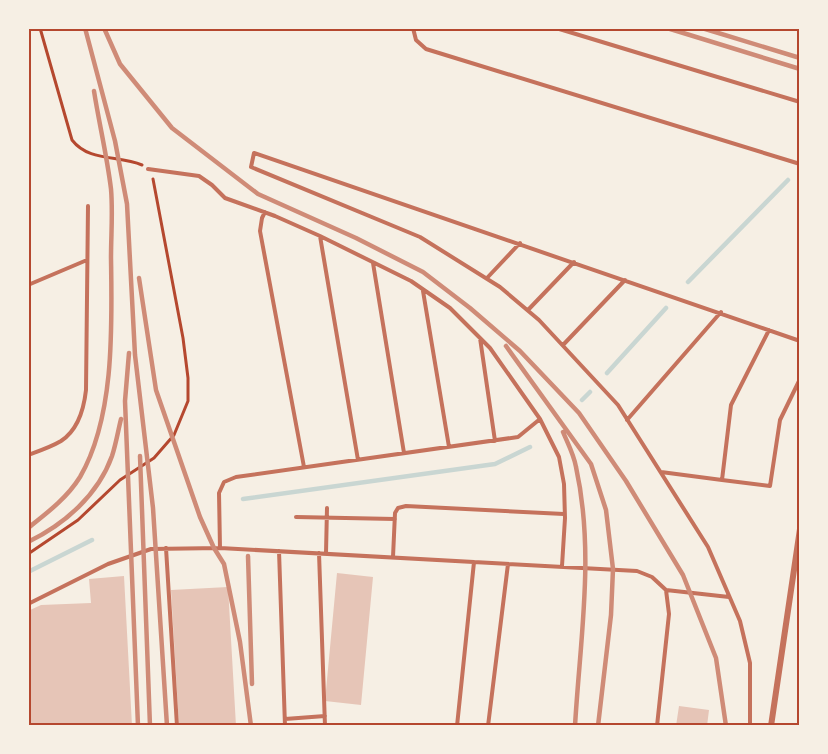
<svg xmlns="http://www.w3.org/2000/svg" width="828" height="754" viewBox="0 0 828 754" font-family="Commissioner,sans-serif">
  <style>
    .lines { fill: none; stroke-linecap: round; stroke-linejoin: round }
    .stream { stroke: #c9d6d2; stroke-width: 4.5 }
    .building { fill: #e6c5b7 }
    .path { stroke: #b5482f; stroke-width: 3 }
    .service { stroke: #c5725c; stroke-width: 4 }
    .minor { stroke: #c5725c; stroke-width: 6 }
    .rail { stroke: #cf8b77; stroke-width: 4.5 }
    .neatline { fill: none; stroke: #b5482f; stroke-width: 2 }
  </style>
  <rect width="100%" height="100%" fill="#f6efe4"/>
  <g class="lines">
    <path class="stream" d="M688 282 788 180
      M607 373 666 308
      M582 400 590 392
      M243 499 495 464 530 447
      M28 572 92 540"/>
  </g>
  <path class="building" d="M337 573 373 577 361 705 325 701Z
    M124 576 132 726H28V611L41 605 91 603 89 579Z
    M228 587 236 726H179L171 590Z
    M679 706 709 710 707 726H676Z"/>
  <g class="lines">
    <path class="path" d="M40 28 72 140C89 162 118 155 142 165
      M28 554 78 520 120 480 154 458 174 435 188 401V378L183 338 153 179"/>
    <path class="service" d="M413 28 416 40 426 49 800 164
      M556 28 800 102
      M148 169 199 176 212 185 225 198 275 216 320 236 411 281 450 308 490 348 540 419 559 457 564 484 565 518 562 566
      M265 212 262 218 260 231 304 467
      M320 236 358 460
      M373 263 404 453
      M487 278 520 243
      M28 285 87 260
      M423 291 449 447
      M528 310 574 262
      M480 338 495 441
      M563 345 625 280
      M540 419 518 437 236 477 224 482 219 493 220 548 637 571 652 577 666 590 669 614 657 726
      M627 420 721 312
      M28 455C39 451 51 447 61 441 78 430 84 408 86 390L88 206
      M661 472 722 480 731 405 769 330
      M722 480 770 486 780 420 800 379
      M296 517 395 519
      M166 548 177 726
      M279 551 285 726
      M319 553 325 726
      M326 553 327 508
      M393 557 395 513 398 508 406 506 564 514
      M666 590 729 597
      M28 604 108 564 151 549 220 548
      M285 719 325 716
      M457 726 474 562
      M488 726 508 564
      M750 726V663L740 621 708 547 618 405 539 320 500 287 420 237 251 167 254 153 800 341"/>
    <path class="minor" d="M771 726 800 529"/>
    <path class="rail" d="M85 28 115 141 127 204 135 355 153 508 167 726
      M104 28 120 64 172 128 258 194 356 238 423 272 470 308 520 351 579 413 626 481 683 575 716 658 726 726
      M667 28 800 69
      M702 28 800 58
      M139 278 156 390 200 517 214 548 224 564 240 642 251 726
      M506 346 591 464 606 510 613 569 611 615 598 726
      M129 353 125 401 138 726
      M563 432C568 444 574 455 576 467 595 553 580 639 575 726
      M140 456 150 726
      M28 528C47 513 67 498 80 477 115 417 112 325 111 258 111 235 113 212 111 189 107 156 99 123 94 91
      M28 542C65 524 98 495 112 456 116 444 118 431 121 419
      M248 556 252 684"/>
  </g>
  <rect width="828" height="754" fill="none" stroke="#f6efe4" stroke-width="60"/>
  <rect x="30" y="30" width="768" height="694" class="neatline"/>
</svg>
